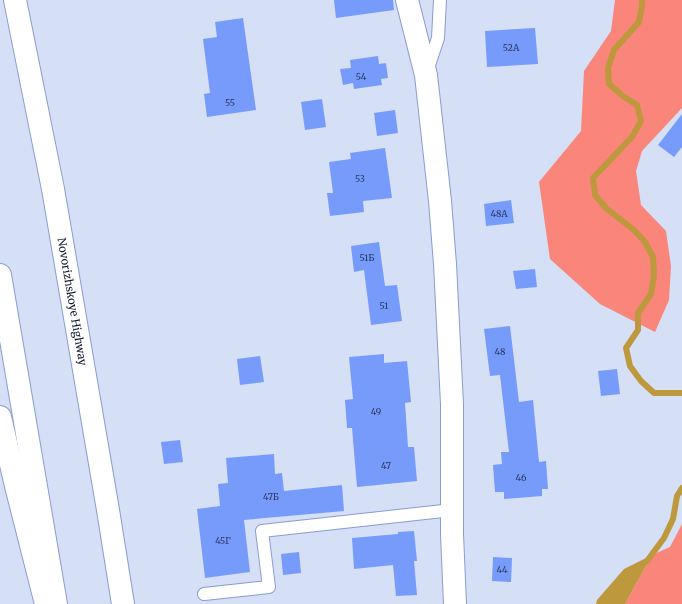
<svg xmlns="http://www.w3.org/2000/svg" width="682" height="604" viewBox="0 0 682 604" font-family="Merriweather,serif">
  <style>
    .green { fill: #fa857a }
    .water { fill: #bd983c }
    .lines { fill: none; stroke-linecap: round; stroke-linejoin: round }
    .stream { stroke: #bd983c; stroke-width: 6 }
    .building { fill: #769bfb }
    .lane-casing { stroke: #889dd0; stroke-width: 14 }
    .street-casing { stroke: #889dd0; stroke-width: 24 }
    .highway-casing { stroke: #889dd0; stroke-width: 24 }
    .lane { stroke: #fff; stroke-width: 12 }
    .street { stroke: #fff; stroke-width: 22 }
    .highway { stroke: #fff; stroke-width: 22 }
    .labels { text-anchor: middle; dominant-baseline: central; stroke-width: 3; stroke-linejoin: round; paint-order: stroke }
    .number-label { font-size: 9px; fill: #29385e }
    .street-label { font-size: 11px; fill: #0f172a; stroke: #e7ecf7 }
  </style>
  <rect width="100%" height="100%" fill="#d5dff5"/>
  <path class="green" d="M615 0H682V108L642 151 636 171 641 205 666 231 671 266 669 300 655 332 600 304 550 259 539 182 581 131 584 71 611 31Z
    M682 524V604H625L652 555 670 547Z"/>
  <path class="water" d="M652 555 625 604H596L597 600 624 569Z"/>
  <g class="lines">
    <path class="stream" d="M642 0V6L639 22 614 50 608 68 609 84 623 96 637 105 641 121 632 137 593 178 595 195 606 208 634 230 645 242 653 257 654 276 651 294 638 313V330L626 348 630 366 641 381 654 393H682
      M647 561 664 538 673 519 677 496 682 488"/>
  </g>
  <path class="building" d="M334 0H393L394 10 336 18Z
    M243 18 256 110 207 117 204 94 210 93 203 39 217 37 215 22Z
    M535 28 538 64 487 67 485 31Z
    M378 56 379 64 386 63 388 78 381 79 382 85 354 89 353 83 343 85 340 69 351 68 350 60Z
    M322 99 326 127 305 130 301 102Z
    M395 110 398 133 377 136 374 113Z
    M682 114V147L674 157 658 145Z
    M385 148 392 198 363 201 364 212 330 216 327 193H333L329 162 351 159 350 153Z
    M511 200 514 223 486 226 484 204Z
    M379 242 385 286 397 285 402 321 371 325 364 270 354 272 351 246Z
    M535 269 537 287 516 289 513 271Z
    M510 326 519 402 533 400 539 462 546 461 548 489H542V496L504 499V492H495L493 465 502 464 501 452H509L500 375 490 376 484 329Z
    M384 354V363L407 361 411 402 405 403 408 447H414L417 481 357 487 352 428H347L345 400 353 399 349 357Z
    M260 356 264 382 240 385 237 359Z
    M617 369 620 394 601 396 598 371Z
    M180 440 183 462 164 464 161 442Z
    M274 454 275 474 282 473 284 491 342 485 344 511 244 520 250 572 205 578 197 509 220 506 218 484 228 483 226 458Z
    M414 531 417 561H414L417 595 396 596 393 565 354 569 352 538 398 534V532Z
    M299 552 301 573 283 575 281 554Z
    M493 557 512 558 511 582 492 581Z"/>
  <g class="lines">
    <g class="lane-casing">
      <path id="lane" d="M427 71 438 38 440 0
        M204 594 269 587 262 531 452 510"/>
    </g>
    <g class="street-casing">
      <path id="street" d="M407 0 426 75 440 201 445 264 452 404V534L455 604
        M0 417 16 486 46 604"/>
    </g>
    <g class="highway-casing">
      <g id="highway">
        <path id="s1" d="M15 0 53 189 108 510 123 604"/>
        <path d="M0 275 56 604"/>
      </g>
    </g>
    <use href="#lane" class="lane"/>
    <use href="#street" class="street"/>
    <use href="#highway" class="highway"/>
  </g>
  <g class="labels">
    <g class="number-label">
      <text x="511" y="47">52А</text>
      <text x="361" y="76">54</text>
      <text x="230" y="102">55</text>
      <text x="360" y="178">53</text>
      <text x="499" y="213">48А</text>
      <text x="367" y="257">51Б</text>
      <text x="384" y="305">51</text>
      <text x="500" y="351">48</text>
      <text x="376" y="411">49</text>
      <text x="386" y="465">47</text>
      <text x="521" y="477">46</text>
      <text x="271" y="496">47Б</text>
      <text x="223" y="540">45Г</text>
      <text x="502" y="569">44</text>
    </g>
    <g class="street-label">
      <text stroke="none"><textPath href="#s1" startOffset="307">Novorizhskoye Highway</textPath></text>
    </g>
  </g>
</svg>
